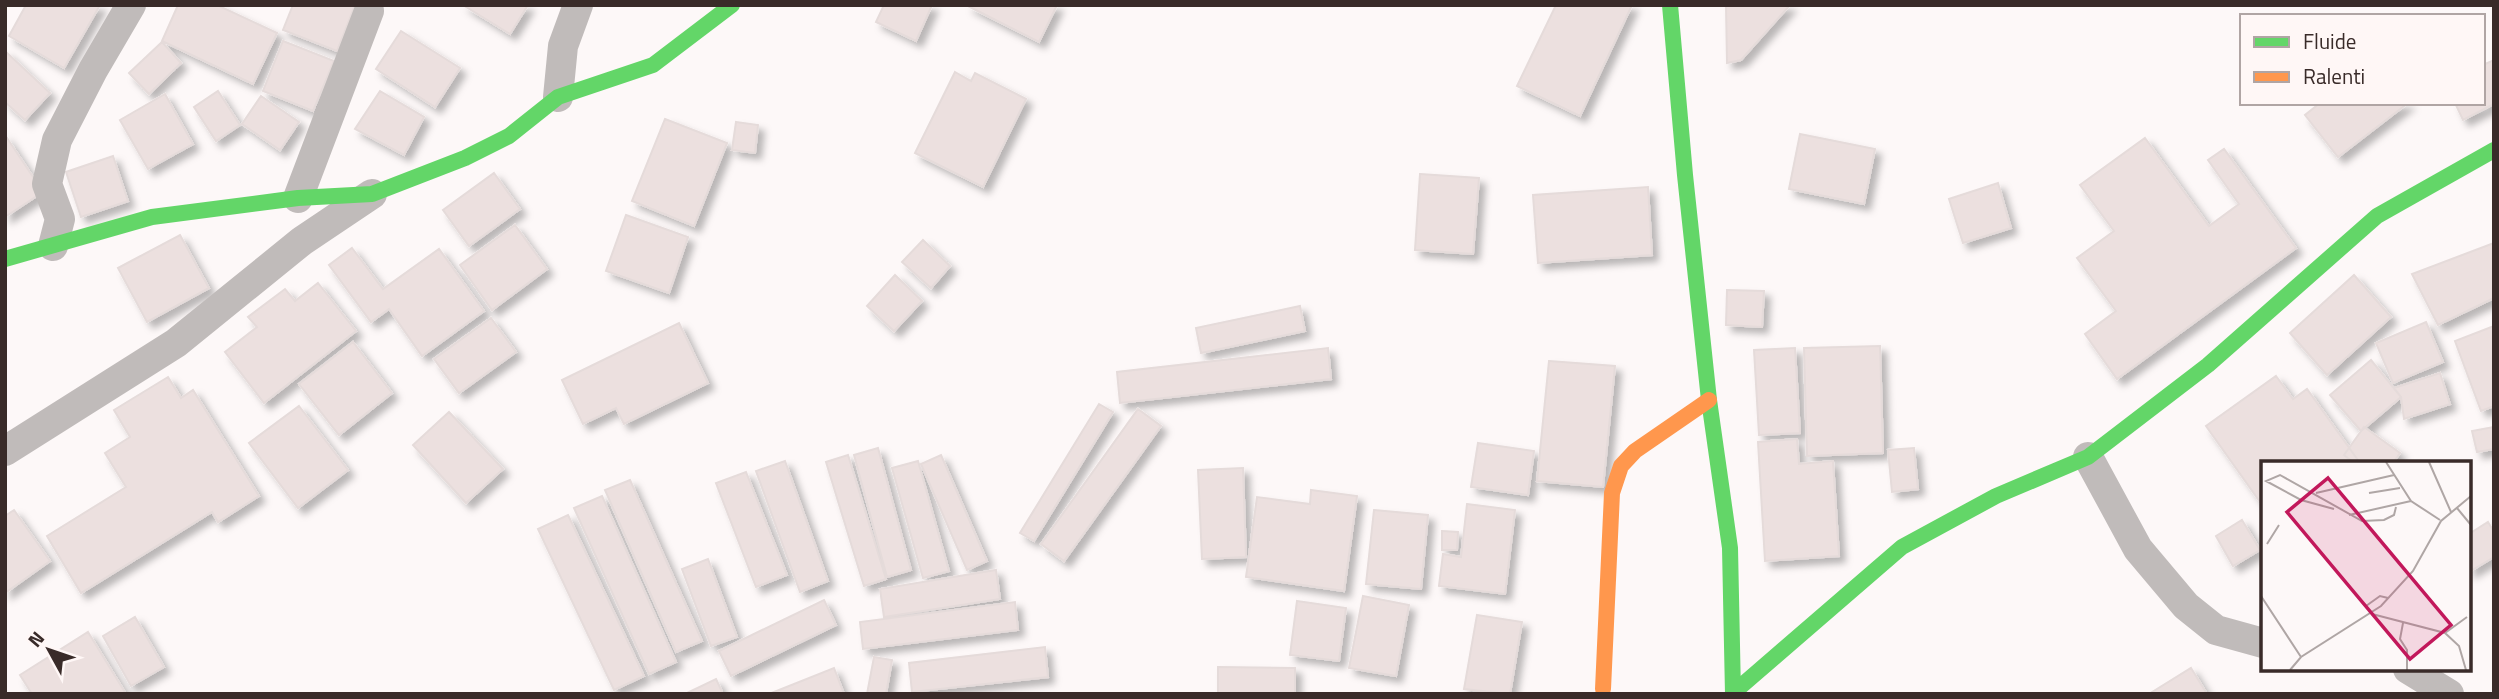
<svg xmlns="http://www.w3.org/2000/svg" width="2499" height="699" viewBox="0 0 2499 699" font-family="'Titillium Web',sans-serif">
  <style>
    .building { fill: #ece0df; stroke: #e5dbda; stroke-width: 2; filter: url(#shadow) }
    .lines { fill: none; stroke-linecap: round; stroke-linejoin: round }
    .street { stroke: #c0bbba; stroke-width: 30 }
    .fast { stroke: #63d668; stroke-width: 16 }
    .slow { stroke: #ff974d; stroke-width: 16 }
    .inset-road { fill: none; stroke: #afa6a5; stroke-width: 2 }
    .view { fill: #c2185b; fill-opacity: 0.15; stroke: #c2185b; stroke-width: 3.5 }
    .inset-edge { fill: none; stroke: #392b29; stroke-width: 3.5 }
  </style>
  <defs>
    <filter id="shadow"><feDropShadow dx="6" dy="6" stdDeviation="3.5" flood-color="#0004"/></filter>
  </defs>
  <rect width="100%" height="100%" fill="#fdf8f8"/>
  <path class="building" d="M26 5H100L64 68 9 36Z
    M178 5H217L277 33 253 84 162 41Z
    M293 5H355L337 51 283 30Z
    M463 5H528L510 34Z
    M884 5H932L916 41 876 22Z
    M966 5H1057L1039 42Z
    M1556 5H1632L1580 116 1517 86Z
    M1726 5H1790L1741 60 1727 63Z
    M401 31 460 68 435 107 376 69Z
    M283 41 334 61 313 111 263 91Z
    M162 42 181 63 149 94 129 73Z
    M5 51 50 93 25 120 5 102Z
    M2494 60V104L2463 120 2455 103H2483V65Z
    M955 72 971 81 975 73 1026 99 983 187 915 153Z
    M218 91 240 125 216 141 194 107Z
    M380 91 424 117 404 155 355 129Z
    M165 94 193 144 148 169 120 120Z
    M261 96 299 122 280 150 242 124Z
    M2320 103H2408L2338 157 2305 115Z
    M665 119 727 143 694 226 632 201Z
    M736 122 758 125 755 153 732 150Z
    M1800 134 1875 149 1864 204 1789 189Z
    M5 135 43 192 5 217Z
    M2145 138 2209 226 2239 204 2208 160 2224 149 2296 248 2117 379 2085 334 2116 311 2077 258 2114 231 2080 185Z
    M113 156 128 201 81 217 66 172Z
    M494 173 520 209 469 246 443 210Z
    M1420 174 1479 178 1473 254 1415 250Z
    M1998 183 2011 228 1963 243 1949 199Z
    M1648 187 1652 255 1538 263 1533 195Z
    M626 215 688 237 669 293 606 271Z
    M515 225 547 269 492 310 460 265Z
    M180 235 209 288 147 322 118 268Z
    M923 240 950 266 931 288 902 262Z
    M2494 243V298L2438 325 2412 274Z
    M352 248 383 289 439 249 484 311 422 356 389 309 371 322 329 265Z
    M895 275 922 301 894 331 867 306Z
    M2354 275 2391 317 2327 375 2290 333Z
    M318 283 356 331 264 403 225 352 257 327 248 317 285 289 295 301Z
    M1727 290 1764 291 1762 327 1726 325Z
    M1300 306 1305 331 1201 353 1196 328Z
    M491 318 516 352 459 393 434 359Z
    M2426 322 2443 362 2393 383 2376 343Z
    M679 323 708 383 624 424 616 408 583 424 562 380Z
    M2494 326V406L2481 411 2455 341Z
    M353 342 392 393 339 435 299 384Z
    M1880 346 1883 453 1807 456 1804 348Z
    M1328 348 1331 379 1120 403 1117 372Z
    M1795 348 1800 433 1759 435 1754 350Z
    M2371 360 2401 397 2361 431 2330 395Z
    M1549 361 1615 366 1603 487 1537 481Z
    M2440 373 2450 404 2404 419 2401 397 2394 388Z
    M2276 376 2293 399 2307 389 2360 463H2263V506L2206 426Z
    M168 377 181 398 193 390 259 496 218 522 212 512 81 593 47 536 126 487 105 453 130 437 114 410Z
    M1099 404 1113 412 1034 541 1020 533Z
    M299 406 348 470 298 508 249 443Z
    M1138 409 1161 426 1064 561 1041 544Z
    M449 412 503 469 466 503 413 445Z
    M2364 427 2400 453 2393 463H2354L2344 455Z
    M2494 427V449L2477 452 2472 431Z
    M1797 439 1799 464 1833 461 1839 556 1765 561 1758 442Z
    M1478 443 1534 451 1528 495 1471 487Z
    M878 448 911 570 887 577 854 455Z
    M1914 448 1918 489 1892 492 1888 450Z
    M848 455 886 579 864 586 826 462Z
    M941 455 987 561 967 570 921 464Z
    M785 461 828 581 800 592 756 471Z
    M918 461 949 571 923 578 892 468Z
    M1243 468 1246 557 1202 559 1198 470Z
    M746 472 787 575 756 587 716 483Z
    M630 480 702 641 676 652 605 490Z
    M1311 490 1357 496 1344 591 1246 577 1257 497 1310 504Z
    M602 496 676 662 649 674 574 508Z
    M1467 504 1515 510 1505 594 1439 586 1443 554 1461 557Z
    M14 510 50 561 5 593V516Z
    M1374 510 1428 515 1421 589 1366 584Z
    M568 515 644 676 614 690 538 529Z
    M2242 520 2260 550 2233 566 2216 536Z
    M2488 522 2494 532V557L2469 572V534Z
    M1442 531 1458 532 1457 550H1442Z
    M708 559 737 637 711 646 682 569Z
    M996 570 1000 599 884 617 880 589Z
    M1363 596 1409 605 1396 676 1349 668Z
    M824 600 836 625 731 676 719 651Z
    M1297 601 1346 608 1339 661 1290 655Z
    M1015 602 1018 630 863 649 860 622Z
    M1477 615 1522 622 1510 694 1464 689Z
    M135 617 164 667 131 686 103 636Z
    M88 632 126 694H32L20 675Z
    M1045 647 1048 677 912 692 909 663Z
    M874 657 892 660 886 694H867Z
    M1218 667 1295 668V694H1218Z
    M834 668 844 694H769Z
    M2191 668 2207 694H2149Z
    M716 679 723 694H685Z"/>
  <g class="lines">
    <path class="street" d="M558 97 563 46 578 5
      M298 198 369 11
      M53 246 60 219 47 184 57 140 93 70 131 5
      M5 451 176 343 302 241 372 194
      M2088 457 2138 549 2186 606 2216 630 2263 643
      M2408 669 2449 694"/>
    <path class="fast" d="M1670 5 1685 175 1709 400 1730 548 1733 694
      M5 259 152 217 298 198 372 194 465 158 509 136 558 97 653 65 732 5
      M1733 693 1902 547 1996 496 2088 457 2208 365 2377 216 2494 150"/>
    <path class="slow" d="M1603 689 1612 493 1621 466 1635 451 1709 400"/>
  </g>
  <g transform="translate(2261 461)">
    <rect width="210" height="210" fill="#fdf8f8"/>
    <path class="inset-road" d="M125 1 150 40 179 59M168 1 190 51M55 32 133 14M108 32 139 27M196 47 210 64M73 48 40 39 5 20 19 14 101 60 123 59 133 54 135 46M88 54 150 40M6 83 18 64M0 135 40 196M105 145 119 135 127 137M111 153 184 172 198 185 205 209M142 162 139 178 146 189V209M184 172 206 156M29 209 40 196 120 145 152 110 180 60 210 35"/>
    <path class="view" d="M67 17 190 164 149 198 26 51Z"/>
    <rect width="210" height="210" class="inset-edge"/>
  </g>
  <rect width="2499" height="699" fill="none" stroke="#392b29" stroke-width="14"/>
  <rect x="2240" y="14" width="245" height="91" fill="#fff7f6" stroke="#b0a5a4" stroke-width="2"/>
  <rect x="2254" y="37" width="35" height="10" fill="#63d668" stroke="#b0a5a4" stroke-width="2"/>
  <text x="2303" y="49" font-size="21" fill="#392b29">Fluide</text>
  <rect x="2254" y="72" width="35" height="10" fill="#ff974d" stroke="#b0a5a4" stroke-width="2"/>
  <text x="2303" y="84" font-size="21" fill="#392b29">Ralenti</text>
  <g transform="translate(49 650) rotate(310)" stroke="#fff7f6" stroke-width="5" paint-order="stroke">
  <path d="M0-5L12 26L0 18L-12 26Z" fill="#392b29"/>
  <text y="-10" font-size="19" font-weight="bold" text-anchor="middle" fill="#392b29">N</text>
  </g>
</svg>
